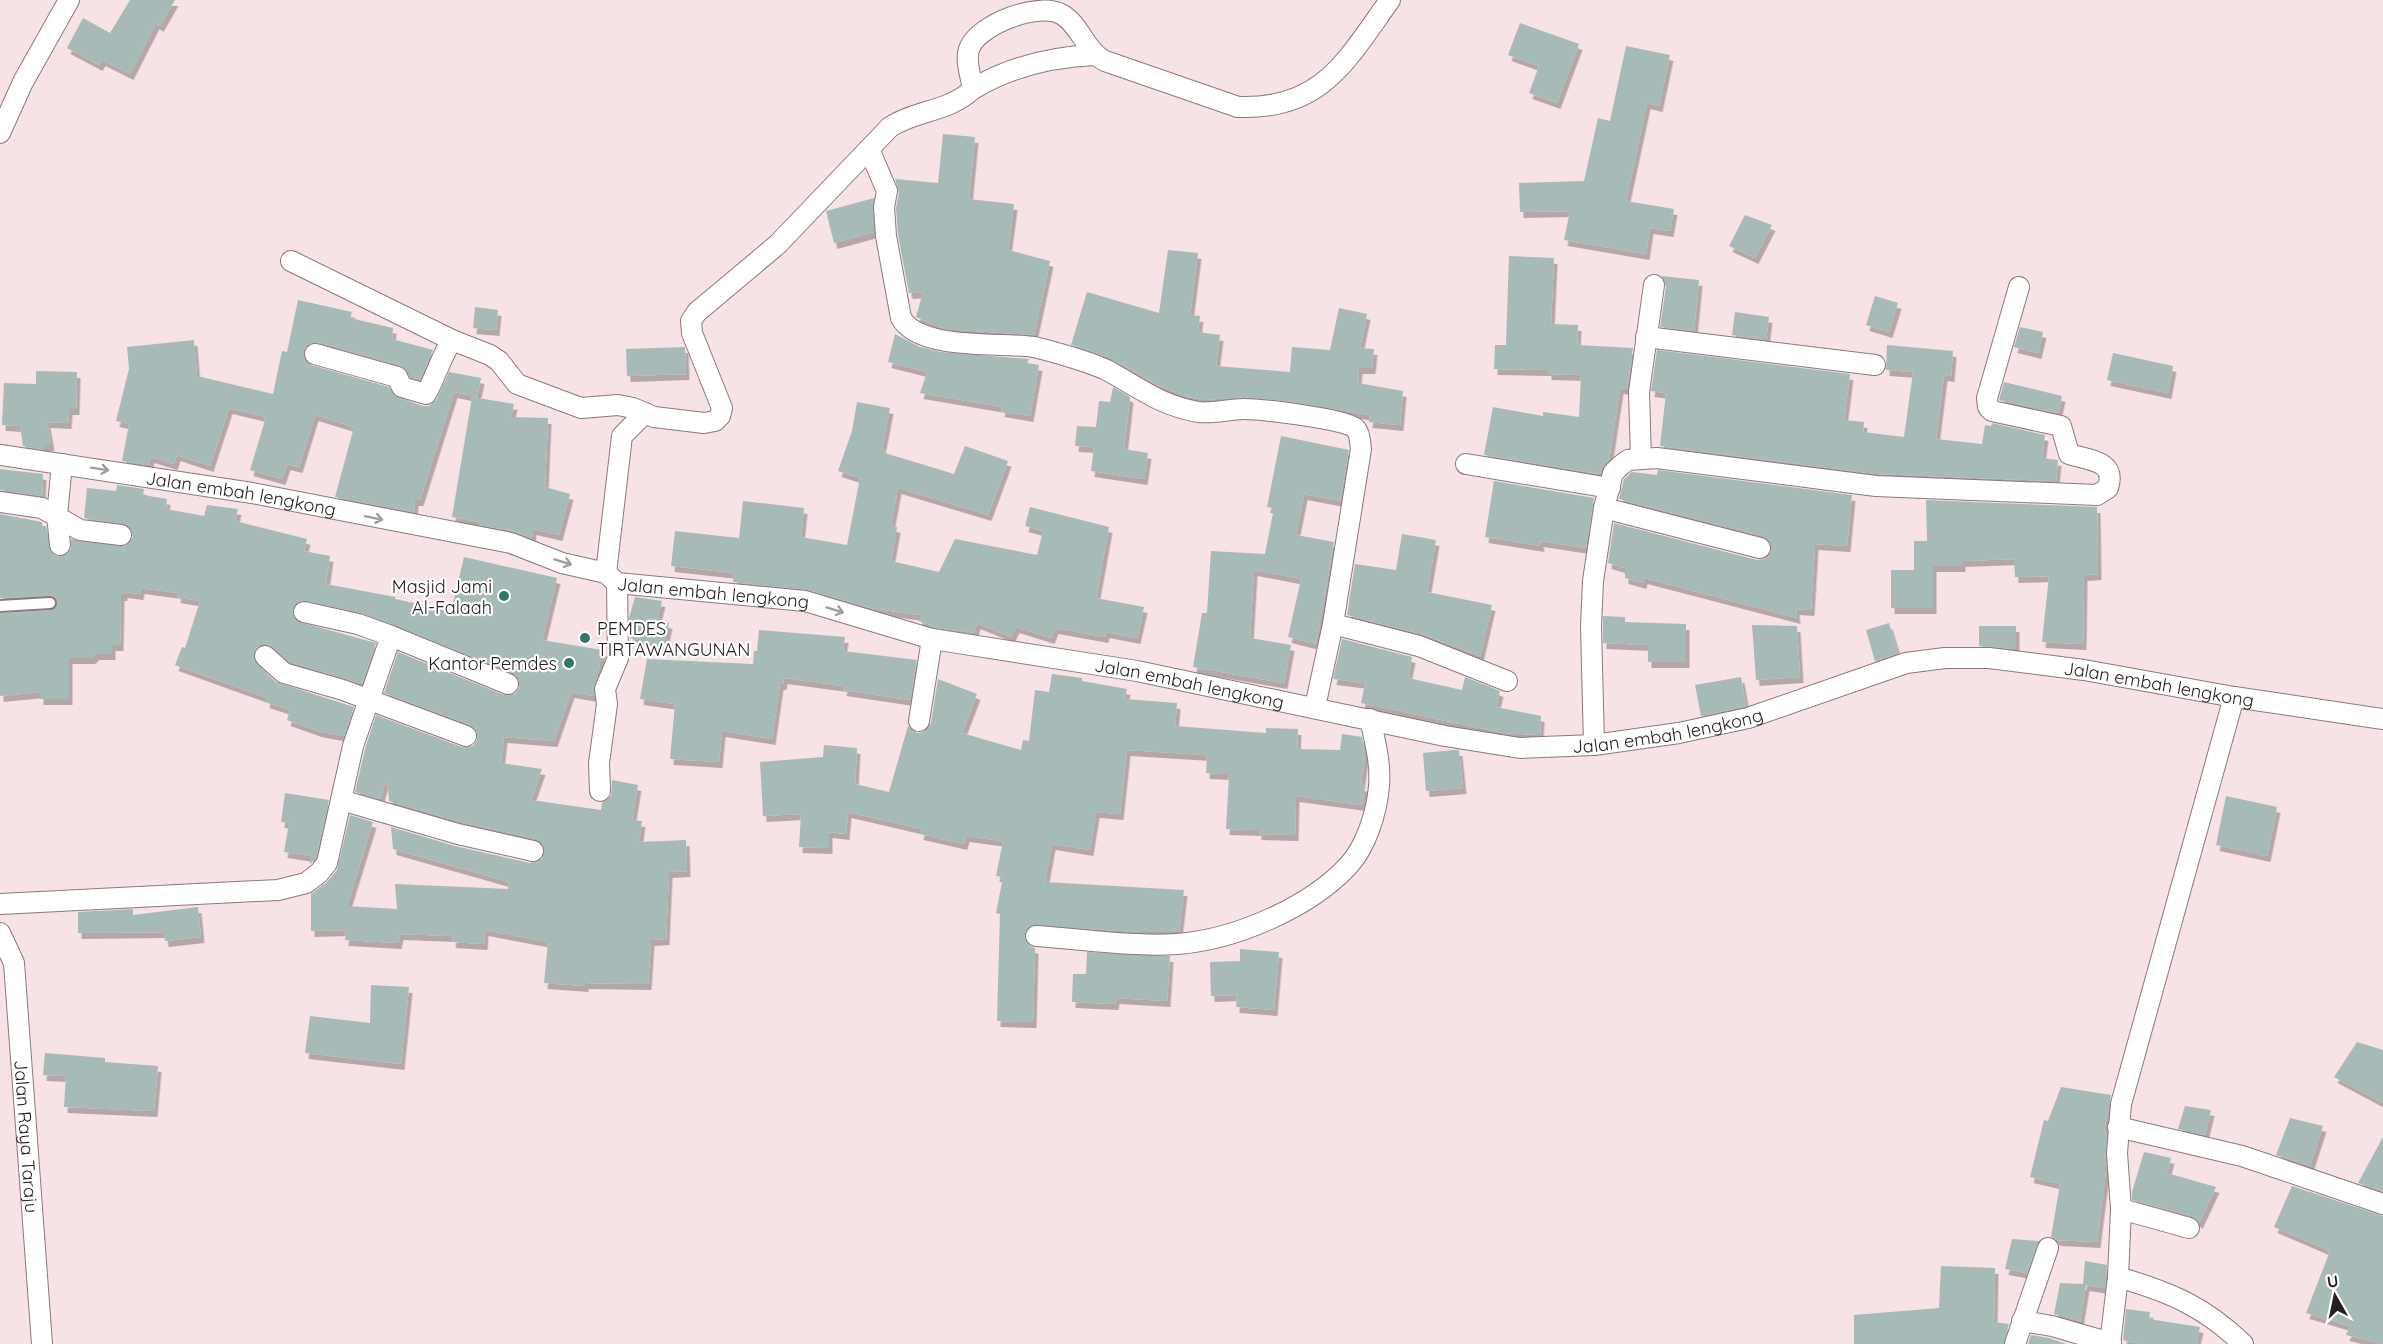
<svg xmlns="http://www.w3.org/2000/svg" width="2383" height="1344" viewBox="0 0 2383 1344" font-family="Quicksand,sans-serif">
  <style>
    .building { fill: #a6bbb7; filter: url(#shadow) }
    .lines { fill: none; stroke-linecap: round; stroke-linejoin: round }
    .lane-casing { stroke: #8b797b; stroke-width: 14 }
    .street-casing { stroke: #8b797b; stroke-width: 22 }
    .lane { stroke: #fff; stroke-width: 10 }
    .street { stroke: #fff; stroke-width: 20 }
    .oneway { stroke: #9e9b9b }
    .poi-dot { fill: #30766c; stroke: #fff; stroke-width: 2 }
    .labels { text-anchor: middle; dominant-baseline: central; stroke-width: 4.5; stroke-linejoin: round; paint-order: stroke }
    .street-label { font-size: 18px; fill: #272021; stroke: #fff }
    .poi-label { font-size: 18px; fill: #272021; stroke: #fff; text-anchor: end }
  </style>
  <defs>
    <filter id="shadow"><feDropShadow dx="3.5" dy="6" stdDeviation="0" flood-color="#0004"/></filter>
  </defs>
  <rect width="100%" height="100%" fill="#f7e2e5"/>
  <path class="building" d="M130 0H175L160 26 156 23 130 74 102 60 99 65 67 48 83 18 110 33Z
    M1520 23 1579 44 1557 103 1529 93 1539 66 1508 55Z
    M1626 46 1670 55 1659 106 1647 103 1626 201 1674 209 1670 231 1650 228 1646 254 1564 240 1570 211 1520 212 1519 183 1584 181 1598 118 1610 121Z
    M943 134 975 137 969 199 1014 204 1008 250 1050 261 1034 335 945 329 916 317 923 292 909 293 898 235 896 208 899 193 895 179 938 183Z
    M874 198V232L834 243 826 211Z
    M1745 215 1772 225 1755 258 1729 246Z
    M1168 250 1198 253 1190 315 1200 316 1198 332 1220 335 1216 366 1290 372 1292 347 1330 350 1339 308 1367 314 1360 348 1374 349 1372 368H1359L1358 383 1403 391 1400 425 1369 422 1370 415 1285 401 1244 397 1204 400 1188 397 1159 386 1110 358 1071 345 1087 292 1159 313Z
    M1509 256 1554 258 1551 324 1578 325 1577 345 1633 348 1627 389 1620 388 1609 460 1600 474 1484 455 1493 407 1543 416V412L1579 417 1581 375 1548 374V370L1494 369 1495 345H1506Z
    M1662 276 1699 280 1694 331 1660 327 1666 287Z
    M1875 296 1898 303 1889 332 1866 325Z
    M298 300 352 312 350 318 393 328 392 339 433 350 420 380 410 377 400 365 318 342 307 345 304 350V358L311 365 389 387 395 396 423 406H429L436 400 449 372 481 378 477 397 454 392 420 500H415L414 512 335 497 354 427 315 415 299 467 287 464 282 479 250 470 266 417 229 408 210 466 177 455 174 464 151 457 149 465 122 461 129 424 116 421 129 369 127 347 194 340 197 376 273 394 282 351 287 352Z
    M475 307 498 310 496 330 473 328Z
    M1735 312 1769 317 1766 340 1732 335Z
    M2020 327 2043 332 2038 353 2014 347Z
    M895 334 920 347 941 352 1029 359 1027 363 1039 365 1030 416 1001 411 1002 407 920 393 927 372 888 362Z
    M1887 345 1953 351 1951 376 1944 375 1936 439 1982 444 1985 425 1991 426 1992 423 2045 435 2042 458 2058 460 2056 481 1877 474 1660 446 1666 393 1651 391 1657 350 1850 374 1844 420 1864 422 1863 432 1904 437 1913 372 1886 370Z
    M685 347 686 374 627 376 626 349Z
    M2113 353 2173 366 2168 393 2107 380Z
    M36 371 77 372 76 409H69L68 423 47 422 51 445H44V450L23 446 20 426 2 425 4 383 36 384Z
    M2004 382 2062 396 2058 413 1999 400Z
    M1113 387 1130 397 1124 449 1148 453 1144 479 1091 471 1094 447 1075 446 1077 426 1096 427 1099 401 1110 402Z
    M472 397 514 404 511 417 548 418 545 487 570 494 559 535 533 529 532 538 513 531 479 525 480 522 452 517Z
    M857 402 890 408 882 449 886 451 885 453 954 474 965 446 1008 461 988 515 898 488 891 525 897 527 891 561 939 572 955 539 1037 555 1043 531 1025 526 1030 507 1109 527 1096 598 1144 607 1137 638 1106 632 1105 637 1055 628 1051 638 1016 627 1011 637 977 623 974 633 937 628 919 621V615L871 608 808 590 733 582 734 573 671 566 675 531 739 538 743 501 804 508 801 537 847 545 860 478 838 471 852 431Z
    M1281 436 1349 450 1340 501 1304 494 1296 535 1334 542 1316 644 1288 637 1301 579 1254 570 1250 638 1291 645 1284 683 1193 667 1202 613H1207L1211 551 1265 554 1274 508 1267 507Z
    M0 469 43 474 42 496 0 490Z
    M1658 470 1852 495 1847 546 1815 544 1811 610 1796 609 1797 618 1644 578 1643 583 1625 578V568L1608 563 1614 523 1757 560 1764 559 1771 552V544L1763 536 1619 499 1624 479 1632 472 1657 475Z
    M1494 481 1594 498 1586 548 1540 541 1541 546 1485 537Z
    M117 485 144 489 143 495 167 499 166 509 204 516 207 505 238 509 235 521 307 539 304 551 330 556 326 584 395 597V599L451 611 464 557 557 578 542 640 602 650 594 696 571 692 554 741 504 737 501 763 542 769 531 800 601 810 602 803 611 796 612 780 638 785 632 820 642 821 639 842 686 840 687 871 669 872 666 939 651 940 648 984 585 983V986L544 983 548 942 485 930 484 944 452 942 453 936 400 934 398 943 345 940 346 930 311 931V894L327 882 337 870 350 815 373 822 347 906 397 909 395 884 508 889 509 882 393 849 391 827 455 846 530 863 542 859 544 847 536 839 461 822 389 801 387 776 380 799 355 792 365 749 376 715 462 747 473 746 477 740 476 729 470 725 384 693 398 652 504 695 515 694 519 688 518 677 513 673 362 613 301 600 292 610 296 621 376 643 362 684 290 662 268 644 256 648 254 660 276 682 354 707 344 736 318 731 287 720 290 710 266 702 267 698 175 665 182 647 185 648 200 601 177 597 178 593 141 588 140 594 124 592V595H121L120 645H112V654H96L92 658H69V699H40V692L0 696V613L51 610 57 603 56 598 50 596 0 598V514L42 522V526H46L50 551 56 556 67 554 71 549V539L125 546 133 537 128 525 84 518 87 488 116 491Z
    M1926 500 2097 507 2098 574 2084 575 2083 644 2042 642 2049 576 2015 577 2014 559 1962 561V566H1933V608H1891V570H1914V541H1927Z
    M1402 534 1436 540 1427 592 1492 605 1480 656 1422 634 1347 615 1355 564 1396 570Z
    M635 597 662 601 657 620 669 623 664 646 630 638 629 618Z
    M1603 616 1625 617V622L1686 624V662H1648V645L1603 643Z
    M1889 623 1898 653 1875 661 1866 630Z
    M1752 625 1797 626 1800 677 1756 680Z
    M1979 626H2016V649L1979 646Z
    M759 630 845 637 843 651 917 660 910 700 843 690 844 686 784 678 783 684H780L772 739 722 731 719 762 670 759 675 704 640 699 647 659 753 664 754 651H757Z
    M1342 639 1412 657 1408 678 1462 690 1465 677 1500 691 1496 707 1541 716 1540 735 1504 733 1361 703 1365 683 1333 679Z
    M1052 674 1082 678V681L1127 689 1125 699 1177 703 1175 726 1266 733V728L1298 729 1297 749 1340 750 1342 734 1362 737 1365 755 1361 785 1365 786 1362 805 1296 796 1295 835 1258 834V830L1226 829 1229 774 1206 773 1207 755 1127 750 1120 814 1096 812 1090 850 1052 844 1045 882 1184 890 1179 932H1142L1030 926 1024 936 1029 946 1035 948 1033 1022 997 1021 1000 914 996 913 1003 877 996 876 1003 841 966 836 964 844 920 834 921 829 848 812 846 834 829 832V848L799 847 801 814 763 816 760 762 823 757 824 745 857 748 855 784 889 792 908 726 917 733 923 732 931 723 938 679 977 694 962 733 1021 750 1023 740 1029 741 1035 690 1049 692Z
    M1741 677 1746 706 1701 716 1695 685Z
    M1454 750H1459L1463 788 1426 791 1423 753Z
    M285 793 329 800 316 858 310 864V856L284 852 289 823 281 822Z
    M2226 796 2277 807 2267 856 2216 845Z
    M198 907 201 937 165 941 164 932 78 933V912L133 909V915Z
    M1240 949 1279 952 1274 1010 1236 1007 1237 995 1211 996 1210 962 1240 961Z
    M1087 952 1170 956 1167 1001 1116 998 1115 1004 1072 1002 1073 974H1086Z
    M371 985 409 987 401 1064 305 1053 310 1016 370 1023Z
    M2357 1042 2383 1050V1103L2334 1077Z
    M45 1053 105 1058V1062L158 1066 154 1111 64 1107 66 1076 43 1075Z
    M2061 1087 2111 1095 2104 1131H2107L2106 1171 2097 1242 2057 1240 2051 1237 2060 1184 2030 1177 2044 1120 2048 1121Z
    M2185 1106 2211 1110 2205 1135 2178 1129Z
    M2290 1118 2323 1126 2310 1166 2276 1155Z
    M2383 1137V1189L2382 1191 2358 1183Z
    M2144 1152 2171 1158 2167 1173 2216 1187 2199 1223 2192 1216 2132 1200V1192Z
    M2292 1186 2383 1216V1344L2346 1335 2350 1326 2306 1313 2330 1251 2274 1227Z
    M2012 1239 2039 1241 2027 1273 2005 1269Z
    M2085 1261 2107 1265 2105 1288 2086 1285 2080 1321 2054 1314 2060 1283 2083 1284Z
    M1941 1266 1995 1268 1994 1322 2009 1324 2003 1344H1854V1315L1939 1308Z
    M2126 1309 2150 1312 2149 1319 2200 1327 2196 1344H2140L2123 1340Z
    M2031 1335 2049 1338 2066 1344H2028Z"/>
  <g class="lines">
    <g class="lane-casing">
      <path id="lane" d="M0 606 50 603"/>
    </g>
    <g class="street-casing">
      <g id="street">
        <path d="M973 89C1011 66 1051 57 1094 55"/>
        <path d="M0 133 23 82 69 0"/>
        <path d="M869 149 887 191 884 207 886 236 901 318C920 351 1001 342 1034 347 1051 351 1098 364 1112 373 1144 391 1161 405 1198 412 1213 414 1229 409 1244 409 1259 409 1347 419 1355 428 1360 433 1360 442 1361 449L1333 624 1315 707"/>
        <path d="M291 261 452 340 490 355 499 361 517 384 581 408 618 405 633 408 654 417 704 423 715 421 720 416 722 408 692 333 691 321 697 312 777 245 890 127C918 109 947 113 973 89 971 76 964 59 970 47 980 24 1038 2 1061 14 1080 24 1085 51 1105 61L1238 107C1322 110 1346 61 1390 0"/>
        <path d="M1646 337 1875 365"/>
        <path d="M315 354 397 377 402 387 426 394C436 376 441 357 452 340"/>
        <path id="s1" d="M0 455 252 493 511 543 562 563 606 573 617 583 805 601 932 639 1137 671 1445 736 1520 748 1594 745 1679 733 1748 718 1906 663 1945 658H1989L2084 670 2234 697 2383 719"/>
        <path d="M1641 459 1639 392 1654 285"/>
        <path d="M1466 464 1610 488"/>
        <path d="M0 502 42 508 80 530 121 535"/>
        <path d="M1604 508 1760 548"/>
        <path d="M60 545 57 515 62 464"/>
        <path d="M606 573 622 436 645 413"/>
        <path d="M304 612 358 624 391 636"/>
        <path d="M1333 624 1419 646 1507 681"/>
        <path d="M265 656 284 673 343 690 466 736"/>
        <path d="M919 721 932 639"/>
        <path d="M1594 745 1591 626 1593 581 1604 508 1613 473 1620 466 1628 460 1657 458 1876 486 2097 495 2108 488C2117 460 2088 460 2069 454L2061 426 1992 411 1988 407 1987 398 2019 287"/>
        <path d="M600 791 599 763 607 704 605 689 618 658 617 583"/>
        <path d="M341 800 458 834 533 851"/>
        <path d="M0 904 278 890 306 883 319 873 327 863 353 746 391 636 508 684"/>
        <path id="s2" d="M0 933 14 963 42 1344"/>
        <path d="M1036 936C1083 939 1130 947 1177 944 1234 940 1309 908 1348 866 1366 847 1377 812 1379 786 1381 764 1375 741 1370 719"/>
        <path d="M2118 1127 2242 1156 2383 1204"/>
        <path d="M2121 1209 2189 1228"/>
        <path d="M2118 1277C2169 1292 2204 1306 2243 1344"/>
        <path d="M2022 1321 2052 1326 2111 1343"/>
        <path d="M2015 1344 2048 1248"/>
        <path d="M2110 1344 2118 1277 2121 1209 2117 1153 2121 1104 2234 697"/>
      </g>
    </g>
    <use href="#lane" class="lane"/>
    <use href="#street" class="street"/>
  </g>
  <defs><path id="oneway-shaft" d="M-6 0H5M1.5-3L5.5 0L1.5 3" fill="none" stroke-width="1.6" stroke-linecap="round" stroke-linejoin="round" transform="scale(1.5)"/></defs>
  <g class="oneway">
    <use href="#oneway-shaft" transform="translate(100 469) rotate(9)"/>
    <use href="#oneway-shaft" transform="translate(374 518) rotate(12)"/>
    <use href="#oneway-shaft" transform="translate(563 562) rotate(17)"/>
    <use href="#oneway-shaft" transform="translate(835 610) rotate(17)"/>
  </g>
  <g class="poi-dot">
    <circle cx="504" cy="596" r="6"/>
    <circle cx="585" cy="638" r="6"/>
    <circle cx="569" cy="663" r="6"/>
  </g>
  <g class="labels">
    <g class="street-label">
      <text stroke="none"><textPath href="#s1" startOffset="244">Jalan embah lengkong</textPath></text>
      <text stroke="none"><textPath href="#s1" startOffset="730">Jalan embah lengkong</textPath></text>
      <text stroke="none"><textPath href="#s1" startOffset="1216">Jalan embah lengkong</textPath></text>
      <text stroke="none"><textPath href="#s1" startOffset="2206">Jalan embah lengkong</textPath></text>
      <text stroke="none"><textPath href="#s1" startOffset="1702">Jalan embah lengkong</textPath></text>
      <text stroke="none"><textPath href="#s2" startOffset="207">Jalan Raya Taraju</textPath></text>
    </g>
    <g class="poi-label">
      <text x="492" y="586">Masjid Jami<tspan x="492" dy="21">Al-Falaah</tspan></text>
      <text x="597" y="628" text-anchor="start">PEMDES<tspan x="597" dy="21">TIRTAWANGUNAN</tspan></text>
      <text x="557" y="663">Kantor Pemdes</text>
    </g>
  </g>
  <g transform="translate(2335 1296) rotate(351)" stroke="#ffffff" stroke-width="4.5" paint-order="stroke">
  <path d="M0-4.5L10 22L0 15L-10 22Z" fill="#272021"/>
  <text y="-9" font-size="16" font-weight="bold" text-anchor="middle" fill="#272021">U</text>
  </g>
</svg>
